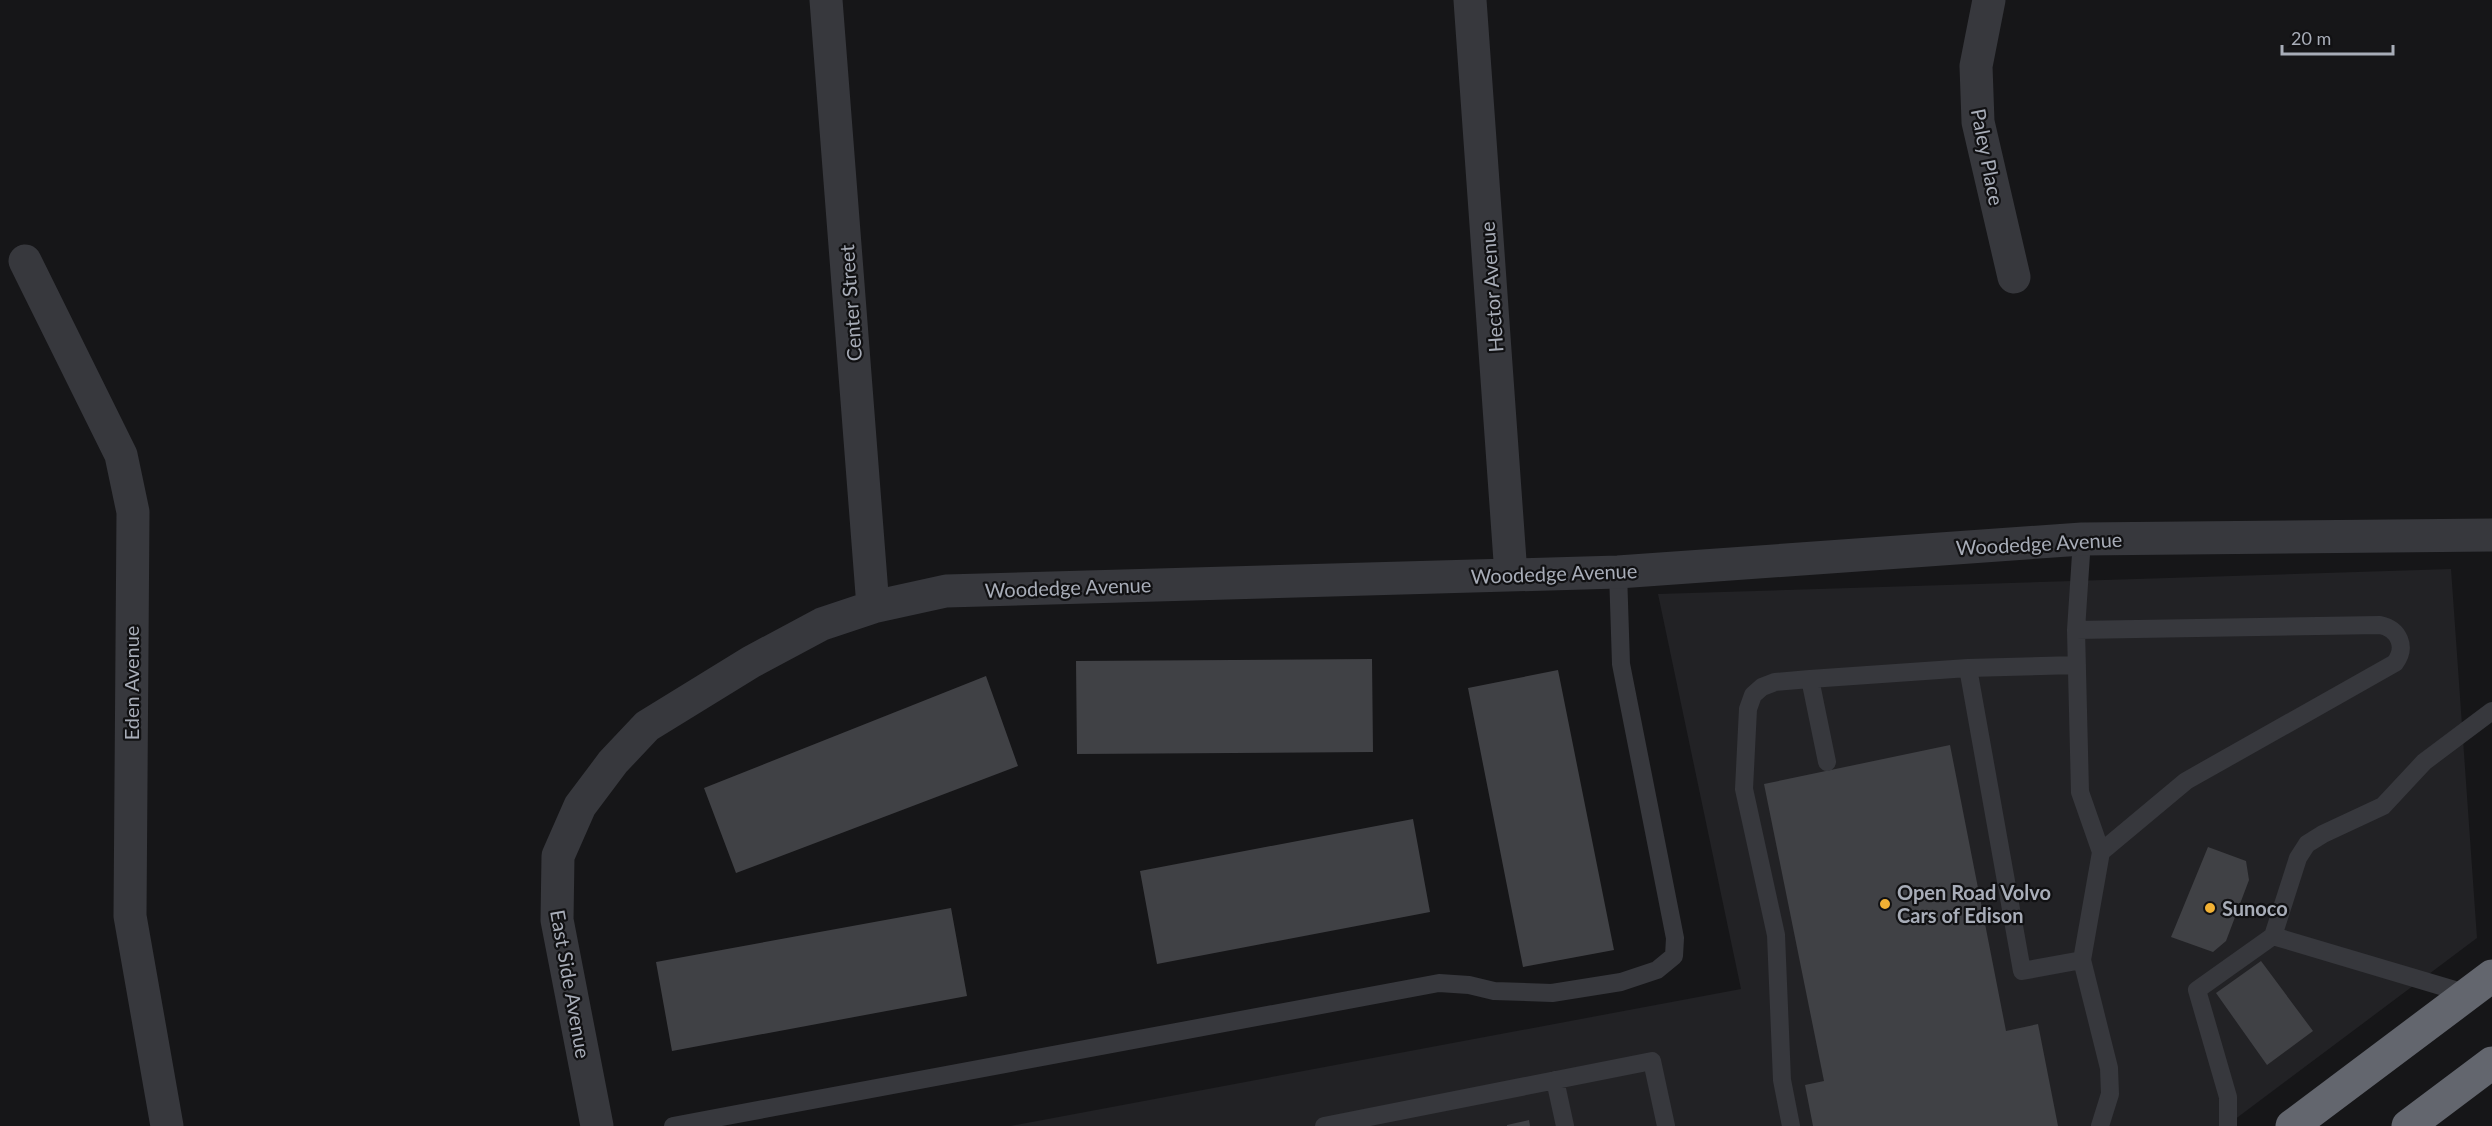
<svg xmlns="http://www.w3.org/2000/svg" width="2492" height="1126" viewBox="0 0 2492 1126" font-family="Lato,sans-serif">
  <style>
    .built { fill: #222225 }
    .building { fill: #404145 }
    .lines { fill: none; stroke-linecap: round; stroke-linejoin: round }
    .lane { stroke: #37383d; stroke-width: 18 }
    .street { stroke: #37383d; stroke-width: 33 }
    .highway { stroke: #63666e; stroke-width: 33 }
    .poi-dot { fill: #f2b134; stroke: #111113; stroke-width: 2 }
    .labels { text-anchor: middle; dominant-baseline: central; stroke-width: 4.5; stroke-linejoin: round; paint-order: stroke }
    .street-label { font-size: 20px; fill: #a8adb8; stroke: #111113 }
    .poi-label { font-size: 20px; font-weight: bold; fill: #a8adb8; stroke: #111113; text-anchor: start }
  </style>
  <rect width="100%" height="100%" fill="#161618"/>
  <path class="built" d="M2451 569 2477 938 2226 1126H1010L1741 989 1658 594Z"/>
  <path class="building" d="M1372 659 1373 752 1077 754 1076 661Z
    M1558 670 1614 950 1523 967 1468 688Z
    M986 676 1018 766 736 873 704 788Z
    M1950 745 2006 1031 2038 1024 2058 1126H1813L1805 1085 1824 1081 1764 784Z
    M1413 819 1430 912 1157 964 1140 871Z
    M2208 847 2246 861 2249 880 2226 941 2213 952 2171 937Z
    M951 908 967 996 672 1051 656 962Z
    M2261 961 2313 1031 2267 1065 2216 993Z
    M1529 1120 1530 1126H1507V1125Z"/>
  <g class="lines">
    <path class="lane" d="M2082 539 2076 630 2080 792 2101 852 2082 960 2109 1068 2110 1094 2100 1126
      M2076 630 2380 625C2399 629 2407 647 2395 663L2186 781 2101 852
      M1968 668 2022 971 2082 960
      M1827 762 1810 679 1968 668 2077 665
      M2273 936 2468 994
      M1555 1080 1565 1126
      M673 1126 1439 983 1469 985 1494 991 1552 993 1621 982 1657 970 1674 956 1675 938 1621 664 1618 572
      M1324 1126 1652 1061 1666 1126
      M1791 1126 1782 1080 1776 935 1744 789 1748 709 1753 695 1762 687 1775 682 1810 679
      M2228 1126V1097L2197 990 2273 936 2298 858 2307 844 2323 834 2383 806 2424 762 2492 711"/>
    <path class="street" d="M826 0 873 607
      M1470 0 1511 575
      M1989 0 1976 66 1978 122 2014 277
      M25 261 121 455 133 512 130 916 167 1126
      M597 1126 557 920 558 856 580 806 613 762 647 726 751 662 822 624 873 607 946 591 1618 572 2082 539 2492 535"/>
    <path class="highway" d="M2292 1126 2492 976
      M2408 1126 2492 1063"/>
  </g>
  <g class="poi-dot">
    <circle cx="1885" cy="904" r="6"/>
    <circle cx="2210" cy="908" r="6"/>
  </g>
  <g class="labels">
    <g class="street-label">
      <text transform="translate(1988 157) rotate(79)">Paley Place</text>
      <text transform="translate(1491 287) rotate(-94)">Hector Avenue</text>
      <text transform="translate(850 303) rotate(-94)">Center Street</text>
      <text transform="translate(2039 543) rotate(-3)">Woodedge Avenue</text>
      <text transform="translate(1554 573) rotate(-2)">Woodedge Avenue</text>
      <text transform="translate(1068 587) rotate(-2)">Woodedge Avenue</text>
      <text transform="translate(131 683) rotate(-90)">Eden Avenue</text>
      <text transform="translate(571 984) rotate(80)">East Side Avenue</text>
    </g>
    <g class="poi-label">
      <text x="1897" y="892">Open Road Volvo<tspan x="1897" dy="23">Cars of Edison</tspan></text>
      <text x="2222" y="908">Sunoco</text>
    </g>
  </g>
  <path d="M2282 45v9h111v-9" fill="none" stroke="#a8adb8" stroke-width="3"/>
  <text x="2291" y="45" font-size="18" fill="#a8adb8" stroke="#111113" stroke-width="4.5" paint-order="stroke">20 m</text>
</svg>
